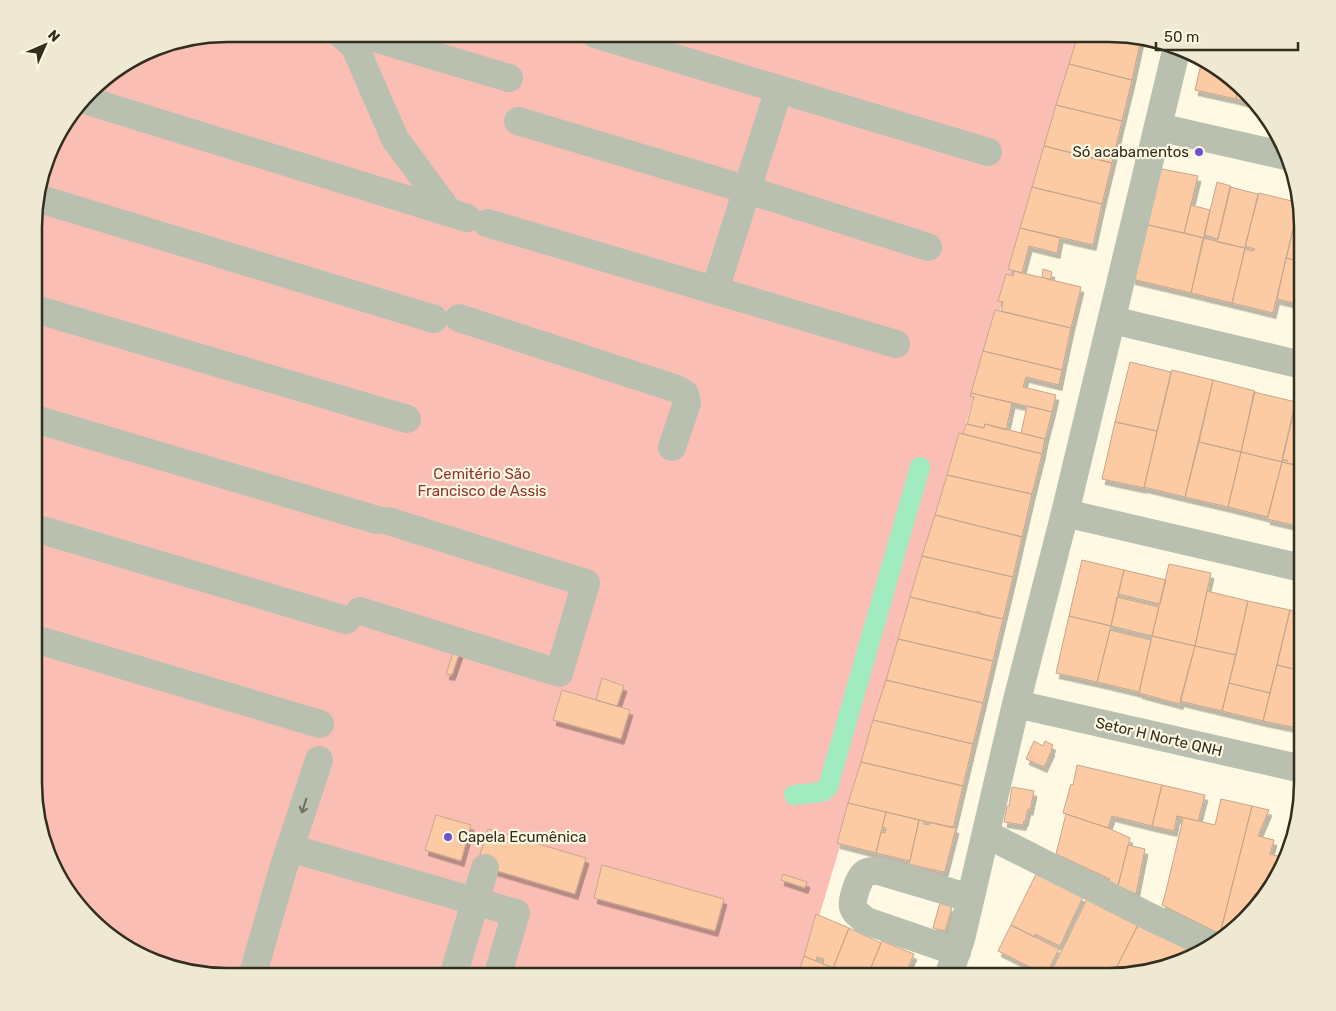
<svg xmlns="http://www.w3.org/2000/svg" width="1336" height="1011" viewBox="0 0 1336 1011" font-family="Rubik,sans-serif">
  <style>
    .green { fill: #fabeb5 }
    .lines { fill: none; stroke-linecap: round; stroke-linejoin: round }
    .canal { stroke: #a0ebbf; stroke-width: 20 }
    .building { fill: #fccba4; stroke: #c5a68d; filter: url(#shadow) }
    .minor { stroke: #b9c0b0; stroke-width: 28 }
    .oneway { stroke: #6e6f60 }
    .poi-dot { fill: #6d51ca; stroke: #fff8e2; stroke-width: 2 }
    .labels { text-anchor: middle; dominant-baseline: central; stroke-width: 4.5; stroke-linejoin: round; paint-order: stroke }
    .poi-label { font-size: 15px; fill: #312d1f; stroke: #fff8e2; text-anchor: end }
    .park-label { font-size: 15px; fill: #8f332c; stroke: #fff8e2 }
    .street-label { font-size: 15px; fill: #312d1f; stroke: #fff8e2 }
    .rim { fill: none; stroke: #312d1f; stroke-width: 2.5 }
  </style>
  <defs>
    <filter id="shadow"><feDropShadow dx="3" dy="5.5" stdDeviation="0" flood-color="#0004"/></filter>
  </defs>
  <rect width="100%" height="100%" fill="#fff8e2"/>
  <path class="green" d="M228 34H1082L801 977H215L154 963 100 929 54 869 34 796 35 202 60 131 100 82 165 44Z"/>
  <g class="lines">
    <path class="canal" d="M794 795 822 792 828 787 920 467"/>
  </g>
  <path class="building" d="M1078 34H1121L1141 39 1132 80 1069 64Z
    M1202 60 1236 82 1239 86 1236 99 1195 90Z
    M1069 64 1132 80 1122 121 1056 105Z
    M1239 86 1253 104 1236 99Z
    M1056 105 1122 121 1112 163 1044 146Z
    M1044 146 1112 163 1102 204 1032 187Z
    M1157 168 1198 176 1184 233 1144 224Z
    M1217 182 1231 186 1218 239 1204 235Z
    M1032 187 1102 204 1093 245 1020 228Z
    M1230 187 1258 194 1245 248 1217 242Z
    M1259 193 1296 202 1298 209 1273 313 1232 303 1245 249 1253 251 1255 249 1245 246Z
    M1191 205 1210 210 1204 238 1184 233Z
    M1298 209 1302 227V262L1286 258Z
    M1144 224 1204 238 1191 293 1132 279Z
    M1020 228 1060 238 1057 253 1029 246 1022 273 1008 269Z
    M1203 238 1245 248 1232 303 1191 293Z
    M1286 258 1302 262V305L1277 299Z
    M1043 269 1052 272 1050 280 1042 277Z
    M1014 271 1081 287 1071 328 1001 311 1003 302 998 301 1006 274 1013 276Z
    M995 310 1071 328 1062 370 983 351Z
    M983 351 1062 370 1059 385 1026 377 1023 387 1056 395 1052 412 971 393Z
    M1130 362 1171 372 1157 431 1115 422Z
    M1172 370 1213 380 1185 497 1144 487Z
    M1213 380 1255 391 1241 452 1199 442Z
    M1254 392 1296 402 1282 462 1241 452Z
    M971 393 1012 403 1006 430 985 424 984 428 967 424 974 397 970 396Z
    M1296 401 1302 402V466L1282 462V460L1288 461 1282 459Z
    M1027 406 1052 412 1045 439 1021 433Z
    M1115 422 1157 431 1144 488 1102 479Z
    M966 424 984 428 985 424 1045 439 1042 454 963 434Z
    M959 433 1042 454 1032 494 947 475Z
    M1199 442 1241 452 1228 507 1185 497Z
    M1241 452 1282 462 1268 517 1228 507Z
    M1282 462 1302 467V527L1267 519Z
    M947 475 1032 494 1022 537 935 515Z
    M935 515 1022 537 1013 577 922 556Z
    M922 556 1013 577 1003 619 980 614V612L977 611V613L910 597Z
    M1082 560 1124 570 1111 626 1069 616Z
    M1169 564 1211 573 1195 646 1152 636Z
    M1124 570 1166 580 1160 604 1118 594Z
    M1207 591 1248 601 1236 655 1195 646Z
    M910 597 1003 619 993 661 898 639Z
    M1117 597 1159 607 1152 636 1111 626Z
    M1248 601 1290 610 1270 693 1229 683Z
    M1290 610 1302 613V671L1277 665Z
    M1069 616 1111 626 1097 682 1056 673Z
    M1110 630 1151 640 1139 692 1097 682Z
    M1152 636 1195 646 1180 704 1139 693Z
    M898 639 993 661 983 703 886 680Z
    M1195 646 1236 655 1222 711 1180 701Z
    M455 647 461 649 452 675 446 674Z
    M1277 665 1302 671V729L1263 721Z
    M602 678 624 686 617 706 596 700Z
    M886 680 983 703 973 744 873 720Z
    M1229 683 1270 693 1263 721 1222 711Z
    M562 690 630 710 621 739 553 720Z
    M873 720 973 744 963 786 861 762Z
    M1034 741 1043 746 1045 741 1053 745 1051 749 1052 750 1044 767 1026 759Z
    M861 762 963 786 953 828 848 803Z
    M1077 765 1162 785 1152 826 1112 816 1108 828 1063 813 1071 784 1073 785Z
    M1162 785 1205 795 1198 821 1177 816 1174 831 1152 826Z
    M1012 787 1034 791 1030 810 1028 809 1025 821H1024L1023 825 1004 822 1007 806H1009Z
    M1221 799 1252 806 1220 934 1162 905 1166 891 1183 819 1177 818V816L1215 825Z
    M848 803 886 812 876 853 837 843Z
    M1252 806 1269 810 1258 836 1274 840 1270 854 1287 858 1254 911 1223 935 1220 934Z
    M886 812 919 820 910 861 876 853 881 832 885 833 886 828 882 827Z
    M1066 814 1108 828 1130 838 1118 886 1109 881 1110 879 1056 854Z
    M436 815 471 825 461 861 425 850Z
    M919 820 924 821V824L929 825 930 822 956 828 945 871 942 872 909 864Z
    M488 829 586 858 575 894 477 865Z
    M1128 845 1145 849 1136 894 1118 886Z
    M602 865 724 899 715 931 594 898Z
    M783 874 807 882 805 888 781 880Z
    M1036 874 1083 897 1060 946 1035 934 1034 937 1011 925Z
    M1087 899 1138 925 1112 976 1051 977 1049 976Z
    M940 903 952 907 945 931 933 928Z
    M816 914 849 928 833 968 823 964 824 959 817 957 816 961 804 956Z
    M1011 925 1059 949 1046 975 998 951Z
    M1138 925 1189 950 1184 960 1112 976Z
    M849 928 881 943 867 977H855L833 968Z
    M882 941 914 954 904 977H867Z
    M1189 950 1198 955 1194 957 1184 960Z
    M804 956 833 968 855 977H797Z"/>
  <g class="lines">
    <path class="minor" d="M341 34 354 45 395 139 449 212
      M361 34 509 78
      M595 34 988 152
      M85 100 467 218
      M518 121 748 190 928 247
      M1158 127 1286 156
      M37 198 434 319
      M487 223 896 344
      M715 290 779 89
      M35 309 407 419
      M459 318 677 389 685 394 687 403 672 447
      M1112 320 1302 365
      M35 419 377 520
      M1065 513 1302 568
      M35 528 346 620
      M360 611 559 673 586 583 388 521
      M35 639 320 724
      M1016 704 1302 769
      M986 834 1150 917 1210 945
      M300 851 516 913 497 977
      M957 952 866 921C861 917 855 913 853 907 851 901 859 877 864 874 869 870 873 871 879 871L970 898
      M252 977 283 869 319 760
      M453 977 485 868
      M948 977 961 939 1016 704 1065 513 1177 47"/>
  </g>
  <defs><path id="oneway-shaft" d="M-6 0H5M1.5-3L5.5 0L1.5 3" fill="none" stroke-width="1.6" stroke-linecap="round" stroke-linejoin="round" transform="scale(1.25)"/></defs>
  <use class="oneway" href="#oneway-shaft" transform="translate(304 806) rotate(108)"/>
  <g class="poi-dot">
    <circle cx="1199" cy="152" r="5"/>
    <circle cx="448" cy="837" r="5"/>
  </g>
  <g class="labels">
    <g class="poi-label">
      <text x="1189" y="152">Só acabamentos</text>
      <text x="458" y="837" text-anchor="start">Capela Ecumênica</text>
    </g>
    <g class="park-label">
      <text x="482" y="474">Cemitério São<tspan x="482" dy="17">Francisco de Assis</tspan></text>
    </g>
    <g class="street-label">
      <text transform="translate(1159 737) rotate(13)">Setor H Norte QNH</text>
    </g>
  </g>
  <path d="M0 0H1336V1011H0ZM227 42H1109A185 185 0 0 1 1294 227V783A185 185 0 0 1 1109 968H227A185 185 0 0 1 42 783V227A185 185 0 0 1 227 42Z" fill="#efe8d2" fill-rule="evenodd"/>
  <path class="rim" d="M227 42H1109A185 185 0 0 1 1294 227V783A185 185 0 0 1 1109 968H227A185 185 0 0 1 42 783V227A185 185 0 0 1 227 42Z"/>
  <g transform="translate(45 45) rotate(45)" stroke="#fff8e2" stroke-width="4" paint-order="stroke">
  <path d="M0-4L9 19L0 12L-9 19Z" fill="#312d1f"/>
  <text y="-8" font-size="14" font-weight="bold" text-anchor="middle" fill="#312d1f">N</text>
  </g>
  <path d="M1156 42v8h142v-8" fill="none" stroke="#312d1f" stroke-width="2.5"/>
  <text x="1164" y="42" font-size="15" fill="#312d1f" stroke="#fff8e2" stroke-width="4" paint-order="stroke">50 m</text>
</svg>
